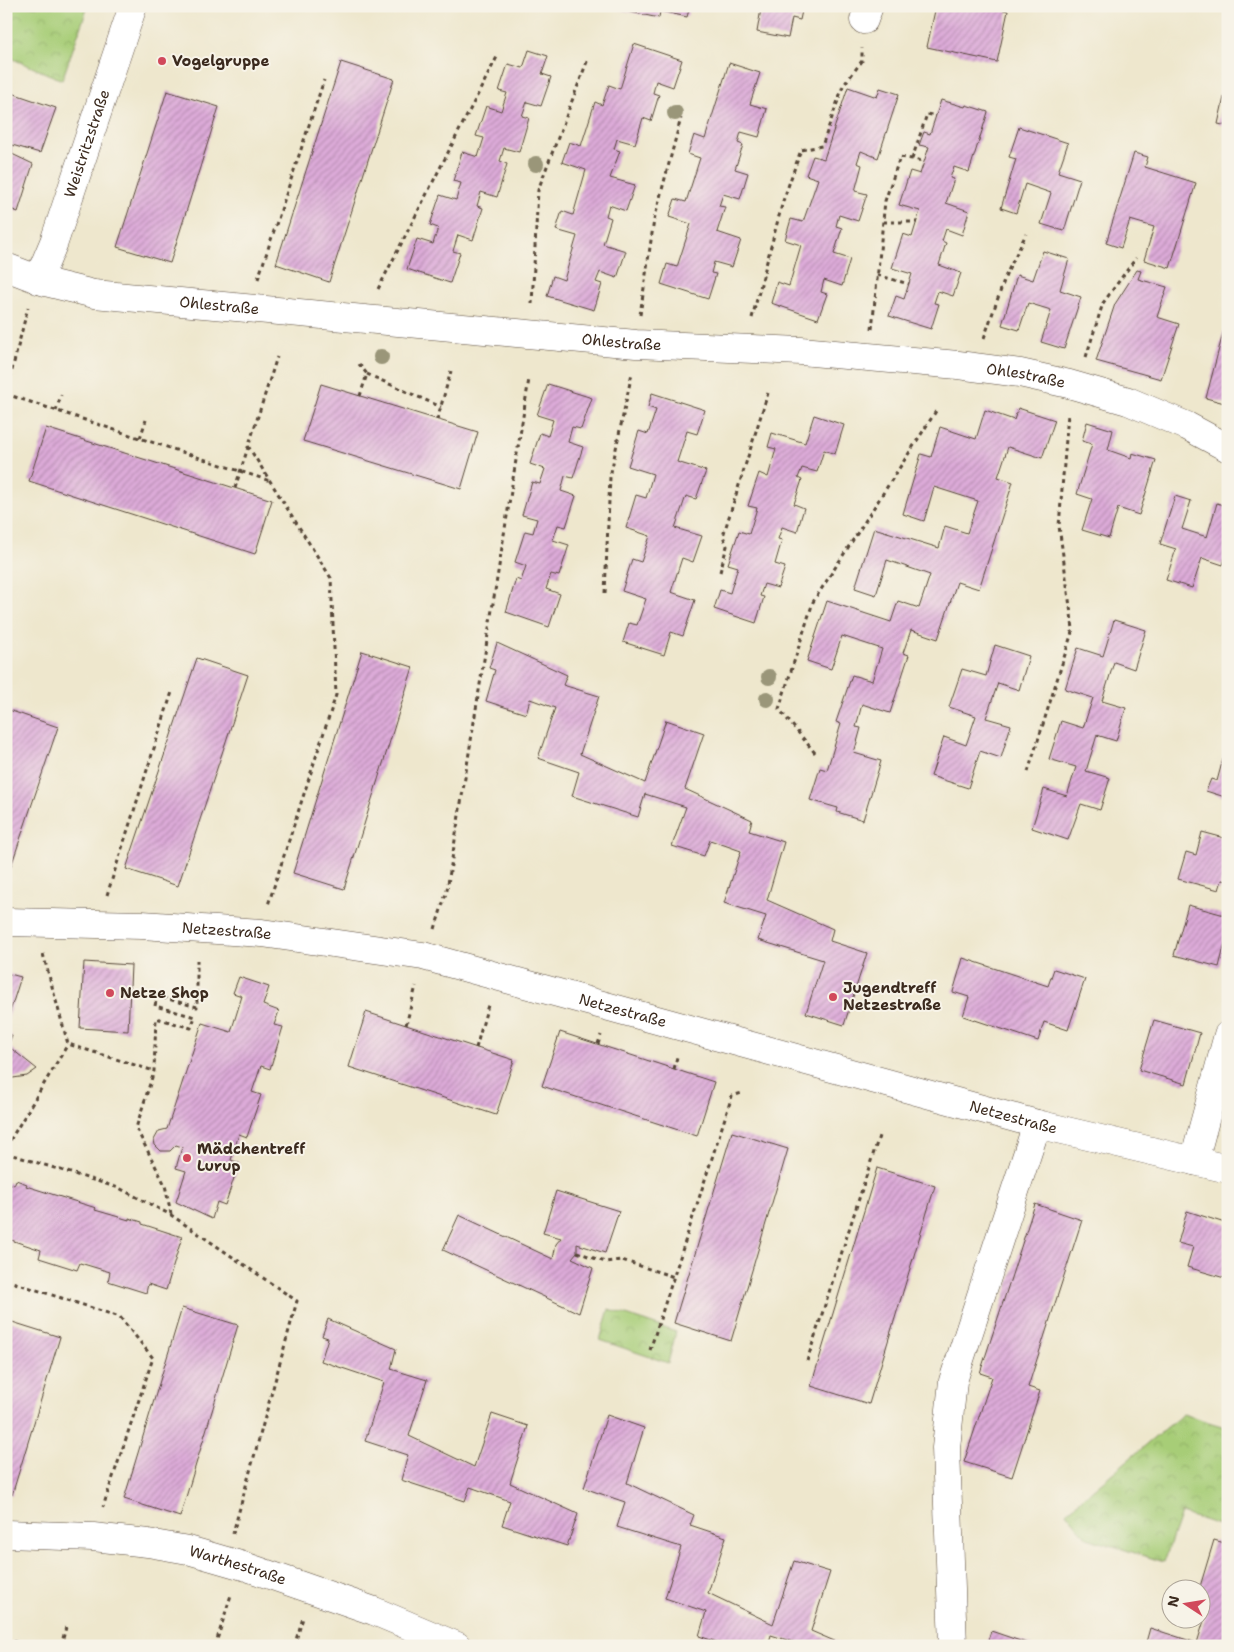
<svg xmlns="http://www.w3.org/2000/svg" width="1234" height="1652" viewBox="0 0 1234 1652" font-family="'Shantell Sans',sans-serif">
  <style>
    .park { fill: url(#park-crowns); stroke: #717c4a }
    .building { fill: url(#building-hatch) }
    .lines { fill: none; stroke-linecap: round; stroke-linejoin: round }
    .minor-casing { stroke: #564638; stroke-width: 29 }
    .path { stroke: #564638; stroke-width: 3; stroke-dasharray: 4 4; stroke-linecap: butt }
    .minor { stroke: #fff; stroke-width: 28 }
    .tree { fill: #9a9679 }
    .poi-dot { fill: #d1495b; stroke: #f7f3e8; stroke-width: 2 }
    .labels { text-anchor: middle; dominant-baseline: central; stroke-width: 4; stroke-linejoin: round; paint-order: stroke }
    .poi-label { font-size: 15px; font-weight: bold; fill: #3b2a1e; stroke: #f7f3e8; text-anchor: start }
    .street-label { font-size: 15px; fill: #3b2a1e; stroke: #f7f3e8 }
  </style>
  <defs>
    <pattern id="park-crowns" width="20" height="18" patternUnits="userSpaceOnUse" patternTransform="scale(1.25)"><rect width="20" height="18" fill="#a7cd77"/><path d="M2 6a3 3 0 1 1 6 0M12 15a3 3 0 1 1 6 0" fill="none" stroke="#91b066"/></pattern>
    <pattern id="building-hatch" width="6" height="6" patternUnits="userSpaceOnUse" patternTransform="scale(1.25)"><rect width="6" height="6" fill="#ddabd9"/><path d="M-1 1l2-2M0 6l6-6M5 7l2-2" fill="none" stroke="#b48baf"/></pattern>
  </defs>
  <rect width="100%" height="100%" fill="#f7f3e8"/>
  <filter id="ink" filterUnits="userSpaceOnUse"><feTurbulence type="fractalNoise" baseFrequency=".02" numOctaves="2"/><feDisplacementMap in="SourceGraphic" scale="10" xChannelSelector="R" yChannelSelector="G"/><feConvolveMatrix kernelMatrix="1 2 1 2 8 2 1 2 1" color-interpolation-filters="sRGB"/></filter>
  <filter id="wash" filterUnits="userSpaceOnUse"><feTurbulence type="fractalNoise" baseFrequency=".0096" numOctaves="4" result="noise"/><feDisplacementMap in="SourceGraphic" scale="20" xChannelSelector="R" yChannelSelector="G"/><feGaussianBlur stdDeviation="1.12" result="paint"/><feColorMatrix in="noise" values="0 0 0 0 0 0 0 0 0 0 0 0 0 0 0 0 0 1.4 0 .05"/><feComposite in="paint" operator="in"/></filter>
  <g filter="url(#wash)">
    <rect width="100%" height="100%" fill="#eee7cd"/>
    <path class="park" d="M6 6H88L62 80 6 56Z
      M609 1309 676 1332 668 1363 600 1340Z
      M1183 1414 1228 1428V1528L1181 1513 1164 1562 1087 1538 1066 1512Z"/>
    <g id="blocks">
      <path class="building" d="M617 6H690L687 17 660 11 659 18 616 9Z
        M749 6H803L800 20 792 18 788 38 757 32 761 9Z
        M936 6H988L1008 11 997 62 927 47Z
        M634 44 682 60 673 87 656 81 653 93 659 95 651 121 643 118 635 144 617 139 614 149 620 151 610 178 635 185 626 211 609 205 606 216 611 218 603 244 626 251 617 278 600 272 596 282 602 284 594 310 547 296 553 276 564 280 577 236 556 230 562 211 573 215 586 170 562 162 569 142 581 146 595 102 602 105 609 85 620 89Z
        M529 50 548 56 542 74 551 77 541 106 527 102 522 116 529 118 519 152 504 148 500 161 507 164 497 197 481 192 477 206 483 208 473 240 458 235 453 251 460 253 450 283 407 269 417 239 433 244 438 228 430 225 440 195 456 200 461 183 453 181 462 152 478 157 484 138 476 136 486 106 501 111 507 93 499 91 508 64 523 68Z
        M341 62 394 79 329 282 276 264Z
        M729 63 760 73 750 104 767 109 759 137 741 132 738 143 743 145 735 169 748 173 740 199 723 194 719 206 725 207 717 232 741 240 732 267 714 262 711 273 716 274 708 299 661 284 667 264 677 267 691 224 669 217 675 199 686 202 700 158 688 154 694 135 705 139Z
        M1227 84H1228V126L1218 124Z
        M848 87 877 97 880 88 899 94 878 158 861 151 857 163 862 165 855 191 867 194 858 221 839 215 836 226 842 228 834 254 850 259 842 286 824 280 821 292 827 294 818 319 771 303 777 282 789 286 801 245 785 240 791 219 803 222 818 179 806 175 813 156 824 159Z
        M6 91 56 108 40 153 12 145V154L33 164 18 212 6 207Z
        M167 91 219 107 170 263 117 247Z
        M941 100 965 107 966 105 988 112 969 172 954 167 950 178 954 179 946 203 969 211 962 235 946 229 942 241 946 243 939 265 961 273 953 296 938 291 934 303 939 304 931 329 889 316 896 296 904 299 912 274 892 268 903 234 912 237 920 211 899 205 910 171 920 174 929 147 919 145 924 132 930 134Z
        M1019 127 1068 143 1058 172 1080 179 1064 231 1041 224 1051 193 1025 184 1016 213 1001 208 1016 159 1009 157Z
        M1134 153 1148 157 1145 167 1196 183 1170 268 1144 260 1154 227 1130 220 1121 248 1106 243Z
        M1043 251 1069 259 1060 290 1081 297 1064 349 1041 342 1051 310 1028 303 1019 330 1002 325 1017 275 1033 280Z
        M1137 270 1141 271 1138 279 1167 287 1157 317 1179 324 1161 379 1096 361 1115 304Z
        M1227 318H1228V404L1206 398Z
        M321 384 478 432 461 489 303 441Z
        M548 384 592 398 581 429 572 427 568 442 583 447 573 478 565 476 561 491 576 496 566 527 558 525 553 540 569 545 559 576 551 574 546 589 560 594 549 627 506 612 516 579 521 581 526 566 515 562 525 531 533 533 537 519 522 515 532 482 540 484 545 469 530 464 540 433 548 436 553 420 537 415Z
        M652 393 705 410 697 434 687 431 677 462 706 471 696 499 686 496 675 528 702 536 693 562 682 558 671 592 695 600 683 636 671 632 664 655 623 642 629 623 637 625 646 599 622 591 632 559 641 562 650 536 626 528 636 495 646 498 653 474 628 466 639 431 648 434 656 410 648 407Z
        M1018 408 1055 420 1042 458 1008 447 998 477 1013 482 979 589 957 582 938 639 911 630 903 653 909 655 890 713 862 704 856 727 861 728 854 753 881 761 863 820 837 812 838 808 810 800 820 768 827 770 841 724 836 722 852 675 872 681 882 649 842 636 831 669 807 661 827 601 891 622 898 601 919 608 930 575 887 560 876 595 855 588 874 528 939 548 945 526 967 533 978 501 934 487 924 521 903 514 921 454 931 457 940 427 976 439 985 410 1014 420Z
        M814 415 844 425 835 454 824 450 817 472 802 468 798 478 802 480 794 504 804 508 797 532 782 527 778 539 782 540 775 564 785 567 778 588 764 584 760 596 764 597 756 623 714 609 720 590 730 593 738 567 728 564 739 531 749 534 757 508 748 506 759 473 768 477 776 449 768 447 772 433 805 443Z
        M1087 422 1113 430 1108 450 1131 458 1132 453 1156 460 1139 515 1118 508 1109 538 1082 530 1092 499 1077 494 1092 444 1082 441Z
        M46 428 272 500 255 554 29 481Z
        M1175 496 1191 501 1182 529 1207 537 1217 503 1228 507V550L1223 565 1202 558 1192 588 1166 580 1176 549 1160 544Z
        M1114 620 1146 630 1134 669 1114 662 1102 701 1126 708 1116 741 1097 735 1086 771 1110 778 1100 810 1081 804 1068 840 1032 828 1044 789 1067 796 1076 767 1049 759 1061 721 1083 728 1093 698 1065 689 1078 648 1103 656Z
        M497 643 567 675 563 685 599 696 580 754 645 783 666 720 704 733 685 789 752 820 749 831 784 842 767 900 833 929 830 941 867 953 844 1025 806 1013 823 960 758 940 766 916 724 903 741 851 710 840 704 856 672 846 686 807 645 794 638 817 572 796 579 772 538 758 555 708 530 699 526 714 486 701 495 670 489 668Z
        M995 645 1029 656 1019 690 998 683 986 718 1011 725 1001 758 980 751 968 788 931 776 944 737 966 745 976 716 949 707 962 669 986 676Z
        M362 651 413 667 344 889 293 873Z
        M197 658 248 675 178 886 126 869Z
        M6 709 58 727 7 878H6Z
        M1223 759 1228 760V798L1206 791 1211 779 1217 781Z
        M1202 832 1228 839V881L1222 880 1219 890 1178 879 1186 852 1196 855Z
        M1188 905 1228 916V931L1219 967 1174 955Z
        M963 958 1048 986 1054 969 1085 979 1068 1030 1044 1022 1038 1041 963 1016 969 997 953 992Z
        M84 962 131 965 128 1031 80 1028Z
        M6 973 21 977 7 1021H6Z
        M239 977 269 987 263 1005 279 1011 274 1025 283 1027 270 1069 261 1066 252 1092 261 1095 247 1137 239 1134 231 1160 239 1163 225 1205 217 1202 212 1219 176 1202 186 1171 176 1168 182 1147 176 1145 170 1151H161L155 1145 154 1140 159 1131 167 1129 202 1023 231 1032 242 996 233 993Z
        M366 1012 514 1060 496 1115 349 1067Z
        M1154 1020 1200 1033 1186 1084 1139 1070Z
        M560 1032 714 1082 697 1136 542 1086Z
        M6 1034 12 1035 8 1046 37 1069 27 1076 6 1079Z
        M732 1132 788 1149 731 1341 674 1323Z
        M877 1168 935 1186 869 1404 811 1386Z
        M16 1180 27 1184 26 1186 96 1208 95 1210 129 1220V1218L142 1222V1224L182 1237 166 1290 148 1284 146 1293 108 1281 110 1272 80 1263 77 1270 39 1258 41 1250 11 1240 8 1248H6V1182L14 1185Z
        M556 1191 619 1211 605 1253 577 1244V1252L572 1258 593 1268 579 1313 443 1250 459 1215 553 1259 556 1244 561 1238 543 1233Z
        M1035 1204 1082 1220 1028 1387 1040 1391 1012 1477 964 1462 992 1377 980 1373Z
        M1187 1211 1228 1224V1279L1187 1267 1193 1247 1178 1243Z
        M182 1308 238 1325 180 1517 124 1499Z
        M328 1319 396 1349 391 1369 427 1380 409 1436 474 1467 492 1414 528 1426 510 1483 578 1514 567 1546 502 1525 510 1501 470 1487 465 1501 401 1480 408 1455 365 1441 384 1382 321 1361 328 1338 322 1336Z
        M6 1320 60 1337 12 1495 6 1493Z
        M607 1415 644 1428 627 1483 694 1515 690 1525 726 1537 708 1593 773 1624 794 1561 830 1572 811 1631 846 1646H806L771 1635 768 1646H729L699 1636 706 1612 665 1598 681 1547 617 1527 625 1502 584 1488Z
        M1214 1540 1228 1544V1646H1145L1150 1628 1197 1643 1207 1611 1202 1610V1590H1199Z
        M991 1631 1032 1645V1646H986Z"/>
    </g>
  </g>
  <g filter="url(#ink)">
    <use href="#blocks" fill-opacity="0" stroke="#564638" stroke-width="1"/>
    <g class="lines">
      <g class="minor-casing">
        <g id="minor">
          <path d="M864 20 869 6"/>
          <path id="s1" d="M6 267 45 282 94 294 636 344 801 351 958 365 1020 373 1069 384 1128 401 1187 426 1228 448"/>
          <path id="s2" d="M38 280 54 242 133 6"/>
          <path id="s3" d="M6 922 142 925 262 933 423 956 1037 1124 1228 1169"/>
          <path d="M1194 1161 1228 1035"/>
          <path id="s4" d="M6 1534 93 1537 148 1543 188 1550 247 1567 374 1611 457 1646"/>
          <path d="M953 1646 946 1448 953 1381 1037 1124"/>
        </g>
      </g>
      <path class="path" d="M912 159 927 114 936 116
        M883 222H917
        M877 275 909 284
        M258 279 324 80
        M378 289 497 57
        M532 304 538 190 588 59
        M640 315 654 220 681 118
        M752 318 783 201 801 150 822 146 843 86 862 61V48
        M872 329 885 201 900 157 924 161
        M984 338 1006 275 1026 234
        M1086 357 1103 303 1136 258
        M359 364 367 374 360 396
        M367 374 441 407
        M6 394 270 481
        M6 394 28 307
        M56 411 61 395
        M437 420 451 371
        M140 438 146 420
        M248 446 331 578 336 695 268 905
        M235 488 277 357
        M720 572 727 546 723 536 768 393
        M605 593 610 477 632 373
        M815 753 779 709 813 602 938 408
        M1028 772 1073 629 1059 526 1068 414
        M107 895 172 692
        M435 929 447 890 529 379
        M43 954 68 1044 154 1071
        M406 1025 416 986
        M598 1044 601 1035
        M476 1048 488 1005
        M674 1069 677 1057
        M6 1147 68 1044
        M6 1153 119 1188 171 1215 297 1301 233 1533
        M171 1214 165 1185 136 1128 154 1071 156 1018 191 1028 195 1017 155 1006 157 996 197 1007V960
        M577 1252 605 1262 622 1260 674 1277
        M6 1280 120 1317 153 1358 103 1507
        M650 1350 732 1096 742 1093
        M807 1361 880 1133
        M6 1639 27 1646
        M61 1646 66 1627
        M215 1646 231 1595
        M294 1646 303 1618"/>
      <use href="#minor" class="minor"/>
    </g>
    <g class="tree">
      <circle cx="675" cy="113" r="8"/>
      <circle cx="536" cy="164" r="8"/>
      <circle cx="381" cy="357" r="8"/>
      <circle cx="769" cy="677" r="8"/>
      <circle cx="767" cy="699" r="8"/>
    </g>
  </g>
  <g class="poi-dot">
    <circle cx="162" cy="61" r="5"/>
    <circle cx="110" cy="993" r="5"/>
    <circle cx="833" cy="997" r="5"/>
    <circle cx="187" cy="1158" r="5"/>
  </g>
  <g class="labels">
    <g class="poi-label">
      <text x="172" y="61">Vogelgruppe</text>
      <text x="843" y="988">Jugendtreff<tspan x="843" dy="17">Netzestraße</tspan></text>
      <text x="120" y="993">Netze Shop</text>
      <text x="197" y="1149">Mädchentreff<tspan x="197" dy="17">Lurup</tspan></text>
    </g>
    <g class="street-label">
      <text stroke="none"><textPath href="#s2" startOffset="145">Weistritzstraße</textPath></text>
      <text stroke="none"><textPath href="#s1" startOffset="218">Ohlestraße</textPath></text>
      <text stroke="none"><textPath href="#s1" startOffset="622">Ohlestraße</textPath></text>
      <text stroke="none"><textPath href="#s1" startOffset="1028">Ohlestraße</textPath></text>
      <text stroke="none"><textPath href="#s3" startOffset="221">Netzestraße</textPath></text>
      <text stroke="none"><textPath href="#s3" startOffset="626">Netzestraße</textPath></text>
      <text stroke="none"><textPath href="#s3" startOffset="1031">Netzestraße</textPath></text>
      <text stroke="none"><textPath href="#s4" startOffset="235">Warthestraße</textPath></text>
    </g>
  </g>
  <rect width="1234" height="1652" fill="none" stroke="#f7f3e8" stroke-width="25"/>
  <g transform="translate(1186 1604) rotate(282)"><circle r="24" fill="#f7f3e8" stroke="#aca397"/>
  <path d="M0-4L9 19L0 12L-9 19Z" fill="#d1495b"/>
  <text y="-8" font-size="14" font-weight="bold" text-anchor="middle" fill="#3b2a1e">N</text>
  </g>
</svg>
